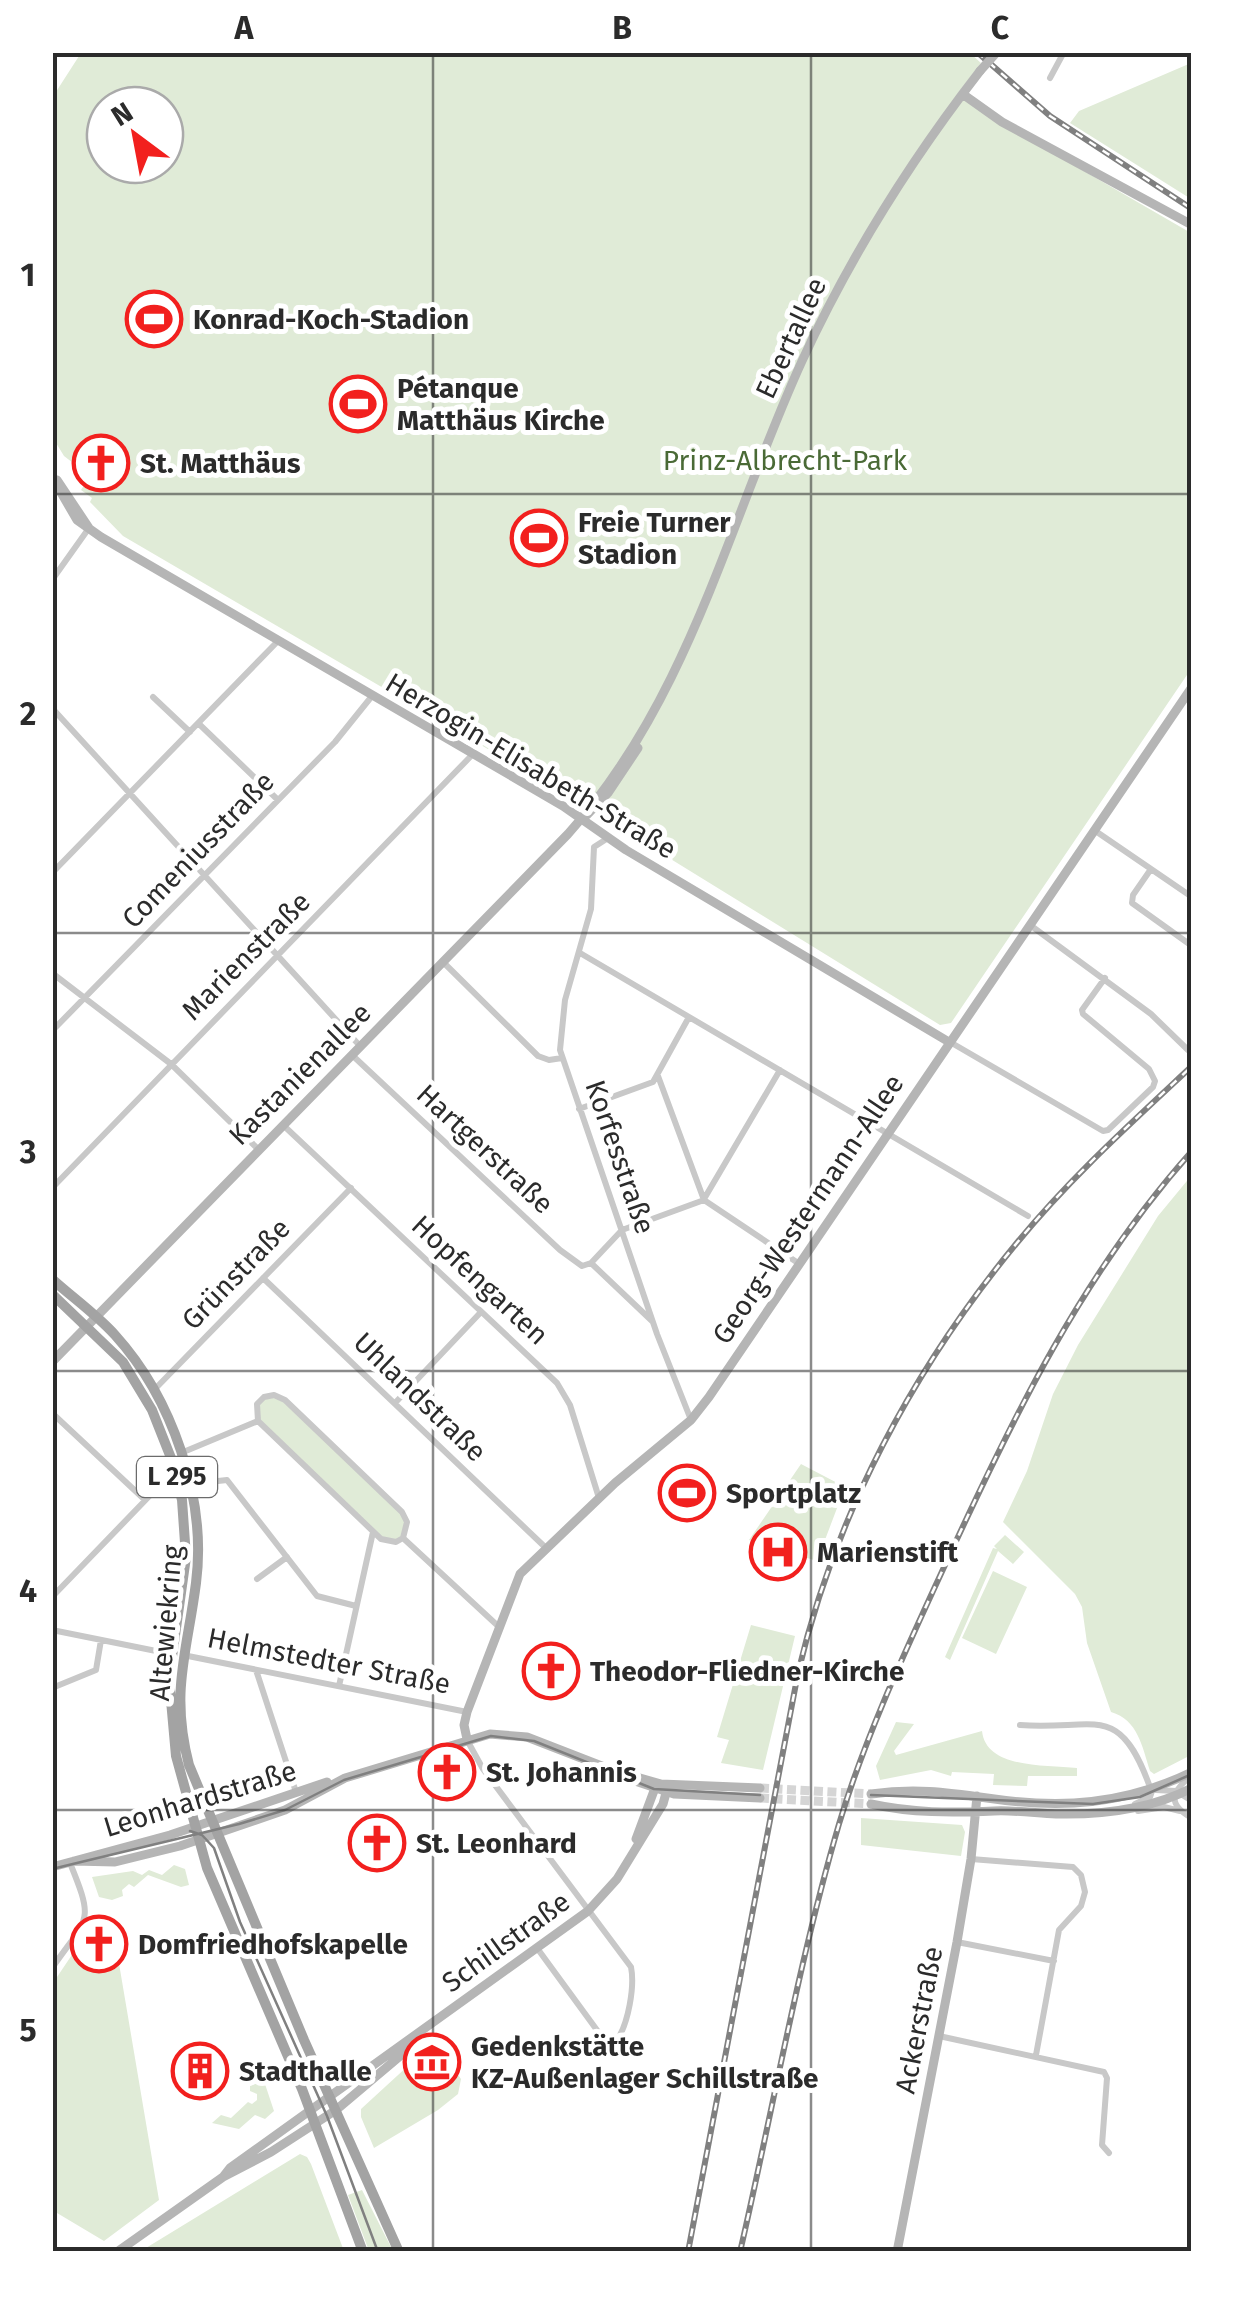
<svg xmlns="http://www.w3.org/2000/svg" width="1244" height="2304" viewBox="0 0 1244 2304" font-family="'Fira Sans',sans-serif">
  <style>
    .green { fill: #e0ebd7; fill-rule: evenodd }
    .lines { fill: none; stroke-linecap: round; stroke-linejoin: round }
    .secondary-tunnel { stroke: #d5d5d5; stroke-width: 9; stroke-dasharray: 9 4.5; stroke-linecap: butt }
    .street { stroke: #c8c8c8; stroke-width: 6 }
    .secondary { stroke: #b5b5b5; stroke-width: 9 }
    .primary { stroke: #a3a3a3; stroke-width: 10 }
    .tram { stroke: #808080; stroke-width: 2.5 }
    .rail-casing { stroke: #808080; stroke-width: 6 }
    .rail { stroke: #fff; stroke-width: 2.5; stroke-dasharray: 8; stroke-linecap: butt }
    .secondary-bridge { stroke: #b5b5b5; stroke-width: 9 }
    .grid { fill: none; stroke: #2b2b2b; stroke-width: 2.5; stroke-opacity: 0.55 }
    .labels { text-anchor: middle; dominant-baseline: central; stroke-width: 10; stroke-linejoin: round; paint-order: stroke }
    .shield { fill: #fff; stroke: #6b6b6b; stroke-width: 2.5 }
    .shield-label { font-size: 25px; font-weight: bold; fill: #2b2b2b }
    .poi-label { font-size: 28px; font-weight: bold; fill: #2b2b2b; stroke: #fff; text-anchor: start }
    .street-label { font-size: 28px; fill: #2b2b2b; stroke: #fff }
    .park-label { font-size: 28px; fill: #4a6a36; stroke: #fff }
    .neatline { fill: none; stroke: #2b2b2b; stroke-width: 4 }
    .grid-label { font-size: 32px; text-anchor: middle; font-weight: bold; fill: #2b2b2b }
  </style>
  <rect width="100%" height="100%" fill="#fff"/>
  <path class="green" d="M81 53H970L981 63 958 93 980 111 1191 233V669L951 1023 940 1025 570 797 123 536 90 502 92 498 81 490 86 482 73 472 77 466 64 456 53 438 52 98ZM105 105H165V165H105Z
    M1191 63V199L1070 123 1079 111Z
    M1191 1176V1755L1154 1774 1150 1771C1142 1746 1138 1720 1111 1712L1087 1643 1082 1607 1075 1594 1003 1522 1027 1471 1053 1394 1078 1345 1158 1216Z
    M278 1396 406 1518 400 1540 381 1539 258 1421 260 1400Z
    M801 1464 845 1487 817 1561 749 1540Z
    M669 1473 714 1489 706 1512 661 1497Z
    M1005 1535 1024 1552 1013 1564 998 1551 950 1660 945 1657 993 1548 997 1549 994 1546Z
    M993 1571 1027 1587 996 1654 962 1638Z
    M751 1625 795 1636 763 1770 721 1763 729 1740 717 1737Z
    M896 1722 914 1724 894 1751 896 1755 982 1731C986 1769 1046 1765 1077 1768V1776H1028L1027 1786 993 1785 994 1774 952 1772 951 1776 931 1770 880 1780 876 1766Z
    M861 1818 962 1825 965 1832 961 1856 861 1845Z
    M174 1865 185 1869 189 1885 181 1887 148 1875 134 1887 129 1884 122 1890 123 1896 112 1900 99 1897 92 1877 133 1871 142 1875 149 1870 162 1875Z
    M96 1919 113 1928 159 2200 104 2241 52 2210 53 1983Z
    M434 2042 461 2079 458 2094 438 2110 374 2148 361 2117V2109Z
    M264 2081 274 2111 265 2119 255 2115 239 2129 212 2123 221 2115 231 2118 248 2102 252 2104 257 2100V2094L250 2091V2086Z
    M300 2154 307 2157 311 2164 344 2251H141Z
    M362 2190 393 2251H369L348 2195Z"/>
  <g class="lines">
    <path class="secondary-tunnel" d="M760 1788 871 1794
      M760 1798 871 1804"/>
    <path class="street" d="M1050 78 1064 52
      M52 580 89 528
      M153 697 190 732
      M52 708 360 1046
      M198 723 278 800
      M1094 830 1192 897
      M608 838 594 847 591 909 565 1000 560 1050 657 1334 691 1420
      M1151 869 1133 895 1132 903 1192 946
      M52 873 278 641
      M1030 925 1151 1014 1188 1050
      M580 953 1028 1216
      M443 962 538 1056 549 1060 562 1058
      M52 973 171 1064 258 1149
      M52 1031 335 742 372 696
      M950 1042 1103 1131 1108 1130 1153 1087 1155 1081 1149 1069 1083 1014 1082 1010 1105 978
      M352 1055 560 1250 582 1266 591 1263 622 1230 704 1200
      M658 1076 704 1200 798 1263
      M579 1109 653 1082 689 1017
      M283 1125 557 1383 570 1405 599 1498
      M52 1188 472 755
      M704 1199 780 1070
      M591 1263 652 1321
      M263 1278 546 1548
      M153 1391 351 1188
      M274 1395 285 1400 402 1512 407 1522 403 1538 396 1542 381 1539 258 1421 257 1404 264 1397Z
      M395 1403 481 1312
      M52 1413 145 1500
      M181 1453 258 1421
      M191 1484 227 1480 317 1596 356 1606
      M403 1538 498 1626
      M257 1579 287 1557
      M52 1597 161 1484 175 1475
      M52 1630 171 1654
      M183 1655 467 1712
      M256 1670 296 1792
      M339 1686 373 1532
      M52 1688 96 1670 101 1640
      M1020 1725C1096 1731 1119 1699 1151 1790
      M467 1740 483 1769 631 1967C635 1987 628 2024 617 2040L608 2041 602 2037 537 1948
      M1191 1776C1171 1792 1167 1804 1192 1818
      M1156 1790 1176 1791 1192 1801
      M1135 1804 1150 1797 1152 1791
      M1138 1811 1164 1807 1180 1811
      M971 1859 1073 1867 1081 1875 1085 1892 1081 1906 1059 1930 1036 2055
      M957 1942 1054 1961
      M52 1968C88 1916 95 1924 70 1863
      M939 2036 1104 2072 1107 2078 1102 2145 1109 2153"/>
    <path class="secondary" d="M964 95 1002 122 1192 225
      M52 477 77 520 101 537 563 806 626 850 949 1042
      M57 480 89 528
      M587 815 608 793 638 748
      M52 1362 568 834C690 698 728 523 802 361 849 259 911 160 980 71
      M467 1739 464 1725 467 1712 520 1574 615 1483 691 1420 709 1397 1192 687
      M623 1777 674 1794 760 1798
      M871 1794C914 1788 945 1792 987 1798 1061 1809 1124 1805 1192 1772
      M871 1804C912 1813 951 1813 994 1811 1014 1810 1035 1813 1056 1814 1101 1815 1151 1809 1192 1788
      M636 1839 655 1788
      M74 1861 115 1862 180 1846 285 1810 345 1778 490 1734 527 1737 612 1770 661 1784 760 1788
      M52 1867 170 1835 327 1782
      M223 2177 230 2168 588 1911 617 1879 663 1804 666 1793 661 1784
      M117 2252 223 2177 271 2152 336 2110 419 2040
      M897 2252 957 1942 971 1859 977 1796"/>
    <path class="primary" d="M52 1279C73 1298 96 1314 115 1335 172 1398 207 1498 196 1583 187 1653 170 1692 189 1765L304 2040 399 2252
      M52 1294 123 1362 152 1410 173 1463 182 1500 186 1557 169 1678 176 1756 207 1868 302 2089 363 2252"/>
    <path class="tram" d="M871 1795 1093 1804 1140 1797 1192 1774
      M190 1831 202 1835 214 1848 240 1922 327 2116 378 2252
      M52 1869 239 1824 285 1810 344 1780 491 1736 534 1741 654 1789 760 1795"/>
    <g class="rail-casing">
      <path id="rail" d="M977 52 1050 116 1192 209
        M688 2252 798 1673C835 1515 913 1369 1016 1244 1069 1179 1131 1123 1192 1066
        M740 2252C773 2109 798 1964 839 1824 866 1734 906 1650 945 1565 1013 1417 1083 1273 1192 1151"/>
    </g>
    <use href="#rail" class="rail"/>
    <path class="secondary-bridge" d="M980 71 996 53"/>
  </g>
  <path class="grid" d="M433 52V2252M811 52V2252M52 494H1192M52 933H1192M52 1371H1192M52 1810H1192"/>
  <defs>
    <g id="stadium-ring" transform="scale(2.875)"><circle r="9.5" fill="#fff" stroke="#f2201e" stroke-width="1.5"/><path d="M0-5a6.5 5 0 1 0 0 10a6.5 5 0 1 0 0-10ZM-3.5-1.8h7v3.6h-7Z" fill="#f2201e"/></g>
    <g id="church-ring" transform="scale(2.875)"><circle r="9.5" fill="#fff" stroke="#f2201e" stroke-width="1.5"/><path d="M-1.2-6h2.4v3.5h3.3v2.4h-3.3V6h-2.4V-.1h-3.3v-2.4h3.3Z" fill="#f2201e"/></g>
    <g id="hospital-ring" transform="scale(2.875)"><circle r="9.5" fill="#fff" stroke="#f2201e" stroke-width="1.5"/><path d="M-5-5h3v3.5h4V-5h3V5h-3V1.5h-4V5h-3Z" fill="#f2201e"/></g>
    <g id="museum-ring" transform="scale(2.875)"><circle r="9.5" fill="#fff" stroke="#f2201e" stroke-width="1.5"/><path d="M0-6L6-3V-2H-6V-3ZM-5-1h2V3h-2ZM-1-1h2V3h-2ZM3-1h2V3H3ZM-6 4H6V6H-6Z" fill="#f2201e"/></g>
    <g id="building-ring" transform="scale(2.875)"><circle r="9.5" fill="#fff" stroke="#f2201e" stroke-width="1.5"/><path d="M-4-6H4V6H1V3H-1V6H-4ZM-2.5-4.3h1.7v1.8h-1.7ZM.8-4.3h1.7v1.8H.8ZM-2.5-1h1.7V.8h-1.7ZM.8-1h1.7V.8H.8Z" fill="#f2201e"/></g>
  </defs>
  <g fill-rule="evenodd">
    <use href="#stadium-ring" x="154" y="319"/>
    <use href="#stadium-ring" x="358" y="404"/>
    <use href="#church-ring" x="101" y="463"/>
    <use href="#stadium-ring" x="539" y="538"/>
    <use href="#stadium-ring" x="687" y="1493"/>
    <use href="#hospital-ring" x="778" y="1552"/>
    <use href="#church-ring" x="551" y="1671"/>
    <use href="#church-ring" x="447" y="1772"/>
    <use href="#church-ring" x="377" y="1843"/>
    <use href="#church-ring" x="99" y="1944"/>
    <use href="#museum-ring" x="432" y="2062"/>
    <use href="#building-ring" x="200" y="2071"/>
  </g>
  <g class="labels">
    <rect class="shield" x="137" y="1457" width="80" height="40" rx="8"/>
    <g class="shield-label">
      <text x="177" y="1477">L 295</text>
    </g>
    <g class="poi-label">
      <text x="193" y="319">Konrad-Koch-Stadion</text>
      <text x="397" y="388">Pétanque<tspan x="397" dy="32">Matthäus Kirche</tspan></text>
      <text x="140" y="463">St. Matthäus</text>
      <text x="578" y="522">Freie Turner<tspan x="578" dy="32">Stadion</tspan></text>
      <text x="726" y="1493">Sportplatz</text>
      <text x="817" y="1552">Marienstift</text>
      <text x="590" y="1671">Theodor-Fliedner-Kirche</text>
      <text x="486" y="1772">St. Johannis</text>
      <text x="416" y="1843">St. Leonhard</text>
      <text x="138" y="1944">Domfriedhofskapelle</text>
      <text x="471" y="2046">Gedenkstätte<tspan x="471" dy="32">KZ-Außenlager Schillstraße</tspan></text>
      <text x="239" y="2071">Stadthalle</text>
    </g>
    <g class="street-label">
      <text transform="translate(791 338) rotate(-65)">Ebertallee</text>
      <text transform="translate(531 766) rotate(31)">Herzogin-Elisabeth-Straße</text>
      <text transform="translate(198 850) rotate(-46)">Comeniusstraße</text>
      <text transform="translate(246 956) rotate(-45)">Marienstraße</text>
      <text transform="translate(300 1074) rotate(-45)">Kastanienallee</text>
      <text transform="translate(485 1149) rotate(43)">Hartgerstraße</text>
      <text transform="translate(620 1157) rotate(71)">Korfesstraße</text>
      <text transform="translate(808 1209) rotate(-56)">Georg-Westermann-Allee</text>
      <text transform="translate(236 1274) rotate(-46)">Grünstraße</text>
      <text transform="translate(480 1280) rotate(43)">Hopfengarten</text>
      <text transform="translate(420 1397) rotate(44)">Uhlandstraße</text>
      <text transform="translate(166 1623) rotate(-85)">Altewiekring</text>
      <text transform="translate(329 1661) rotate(11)">Helmstedter Straße</text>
      <text transform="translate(200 1799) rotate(-17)">Leonhardstraße</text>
      <text transform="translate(506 1942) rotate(-36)">Schillstraße</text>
      <text transform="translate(919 2020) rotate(-79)">Ackerstraße</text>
    </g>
    <g class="park-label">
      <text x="785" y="460">Prinz-Albrecht-Park</text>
    </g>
  </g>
  <rect width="1244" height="2304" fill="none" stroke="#ffffff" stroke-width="110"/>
  <g transform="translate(135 135) rotate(328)"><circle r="48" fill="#ffffff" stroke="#aaaaaa" stroke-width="2.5"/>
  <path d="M0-8L18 38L0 25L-18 38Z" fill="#f2201e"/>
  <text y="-15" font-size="28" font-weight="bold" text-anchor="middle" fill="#2b2b2b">N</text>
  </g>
  <rect x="55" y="55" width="1134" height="2194" class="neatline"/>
  <g class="grid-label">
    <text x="244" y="39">A</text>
    <text x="622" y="39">B</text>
    <text x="1000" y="39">C</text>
    <text x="28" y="286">1</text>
    <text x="28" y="725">2</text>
    <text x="28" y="1163">3</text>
    <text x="28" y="1602">4</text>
    <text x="28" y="2041">5</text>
  </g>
</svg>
